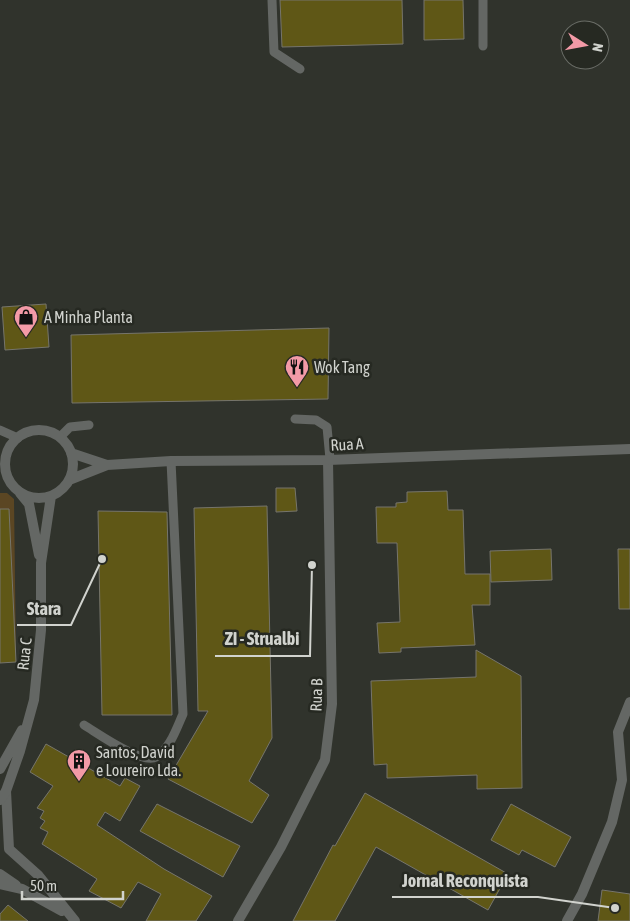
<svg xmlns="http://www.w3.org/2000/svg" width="630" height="921" viewBox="0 0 630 921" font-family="'Asap Condensed',sans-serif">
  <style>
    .green { fill: #5b4623 }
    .building { fill: #5f5716; stroke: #76756c }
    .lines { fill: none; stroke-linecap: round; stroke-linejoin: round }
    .service { stroke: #646764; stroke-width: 9 }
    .minor { stroke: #646764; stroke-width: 10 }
    .tertiary { stroke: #646764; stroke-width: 10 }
    .labels { text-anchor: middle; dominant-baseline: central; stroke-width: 5; stroke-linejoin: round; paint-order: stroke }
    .poi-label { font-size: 16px; fill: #d1d3ce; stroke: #262922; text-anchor: start }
    .street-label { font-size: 16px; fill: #d1d3ce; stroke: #262922 }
    .leader { fill: none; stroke: #d1d3ce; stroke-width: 2 }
    .callout-dot { fill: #d1d3ce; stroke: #262922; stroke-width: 2 }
    .callout-label { font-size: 18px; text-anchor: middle; font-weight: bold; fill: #d1d3ce; stroke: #262922; stroke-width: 5; stroke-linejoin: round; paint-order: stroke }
  </style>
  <rect width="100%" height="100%" fill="#30332c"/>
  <path class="green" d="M0 493H7L14 499 16 662 9 513H0Z"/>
  <path class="building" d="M280 0H402L403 44 282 47Z
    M424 0H463L464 39 424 40Z
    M46 304 49 347 5 350 2 307Z
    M329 328 328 399 72 403 71 335Z
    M276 488H295L297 511 276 512Z
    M447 491 448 510H463L465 574H490V605H472L475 645 401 648V652L379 653 377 623 400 622 397 543H377L376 507H396V503L407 502V492Z
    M267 506 272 738 249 781 269 795 252 823 168 779 208 711H198L194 508Z
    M0 509H9L16 662 0 663Z
    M98 511 167 512 172 715H102Z
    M551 549 552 580 491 582 490 551Z
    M618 549H630V609H619Z
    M476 650 521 676 522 788 477 789V775L387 778V764L374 765 371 681 476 677Z
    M46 744 120 786 125 778 140 786 120 821 105 812 97 825 164 869 212 896 196 921H146L161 894 138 882 121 908 89 891 97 879 42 844 48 832 40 828 45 821 40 818 44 811 37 808 53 786 30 772Z
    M365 793 508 874 488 910 376 847 335 921H293L333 845 335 846Z
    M157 804 240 846 223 877 140 831Z
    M511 804 571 837 555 867 522 850 519 855 491 840Z
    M602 890 630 894V921H598Z
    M8 905 28 921H0V914Z"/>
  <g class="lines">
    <path class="service" d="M272 0 274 52 300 69
      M483 0V46
      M295 419 316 420 327 427 330 459
      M0 430 18 438
      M60 437 70 427 89 425
      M84 725C99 734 142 765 156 757 170 749 177 727 183 714L171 461"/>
    <path class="minor" d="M6 791 9 849 38 875 75 921
      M0 874 16 885
      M0 884 22 889 62 911
      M238 921 281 847 325 760 332 704 328 460
      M567 921 582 894 612 822 622 780 618 732 630 702"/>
    <path class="tertiary" d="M5 464a34 34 0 1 1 68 0a34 34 0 1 1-68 0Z
      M71 453 107 465
      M69 480 107 465 171 461 328 460 630 449
      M20 493 29 504 39 555
      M0 769 22 730
      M0 800 6 791 20 751 34 700 41 630V563L51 496"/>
  </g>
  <defs>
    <g id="shop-pin" transform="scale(1.25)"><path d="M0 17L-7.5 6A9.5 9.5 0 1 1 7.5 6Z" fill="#f39aa7" stroke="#262922"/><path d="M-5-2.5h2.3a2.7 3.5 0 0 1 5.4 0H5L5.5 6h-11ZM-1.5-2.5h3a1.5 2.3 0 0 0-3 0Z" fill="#111"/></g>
    <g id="restaurant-pin" transform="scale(1.25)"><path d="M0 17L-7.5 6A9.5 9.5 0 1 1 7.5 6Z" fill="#f39aa7" stroke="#262922"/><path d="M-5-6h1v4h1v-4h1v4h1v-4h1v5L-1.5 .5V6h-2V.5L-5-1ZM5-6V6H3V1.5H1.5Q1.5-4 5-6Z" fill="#111"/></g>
    <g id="building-pin" transform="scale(1.25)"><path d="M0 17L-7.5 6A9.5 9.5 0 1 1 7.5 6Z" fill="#f39aa7" stroke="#262922"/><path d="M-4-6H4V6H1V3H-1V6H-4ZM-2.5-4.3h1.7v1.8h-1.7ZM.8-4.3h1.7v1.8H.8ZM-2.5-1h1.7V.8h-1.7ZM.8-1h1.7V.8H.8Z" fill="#111"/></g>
  </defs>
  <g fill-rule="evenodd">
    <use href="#shop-pin" x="26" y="317"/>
    <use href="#restaurant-pin" x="297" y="367"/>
    <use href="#building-pin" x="79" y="761"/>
  </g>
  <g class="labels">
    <g class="poi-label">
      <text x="44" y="317">A Minha Planta</text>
      <text x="314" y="367">Wok Tang</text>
      <text x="96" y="752">Santos, David<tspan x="96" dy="18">e Loureiro Lda.</tspan></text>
    </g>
    <g class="street-label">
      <text transform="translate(347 444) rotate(-3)">Rua A</text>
      <text transform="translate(24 654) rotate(-84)">Rua C</text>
      <text transform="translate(316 695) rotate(-88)">Rua B</text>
    </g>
  </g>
  <path class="leader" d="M102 559L71 625H17M312 565L310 656H215M615 908L538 897H392"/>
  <g class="callout-dot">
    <circle cx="102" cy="559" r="5"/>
    <circle cx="312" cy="565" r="5"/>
    <circle cx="615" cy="908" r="5"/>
  </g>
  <g class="callout-label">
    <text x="44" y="615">Stara</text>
    <text x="262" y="645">ZI - Strualbi</text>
    <text x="465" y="887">Jornal Reconquista</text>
  </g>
  <g transform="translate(585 45) rotate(101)"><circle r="24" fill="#262922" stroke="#6a6d67"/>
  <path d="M0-4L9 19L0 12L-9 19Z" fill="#f39aa7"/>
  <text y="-8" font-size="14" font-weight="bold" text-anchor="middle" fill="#d1d3ce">N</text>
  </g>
  <path d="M22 891v8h101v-8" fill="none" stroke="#d1d3ce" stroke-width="2.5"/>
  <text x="30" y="891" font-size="15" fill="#d1d3ce" stroke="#262922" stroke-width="4" paint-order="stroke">50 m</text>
</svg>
